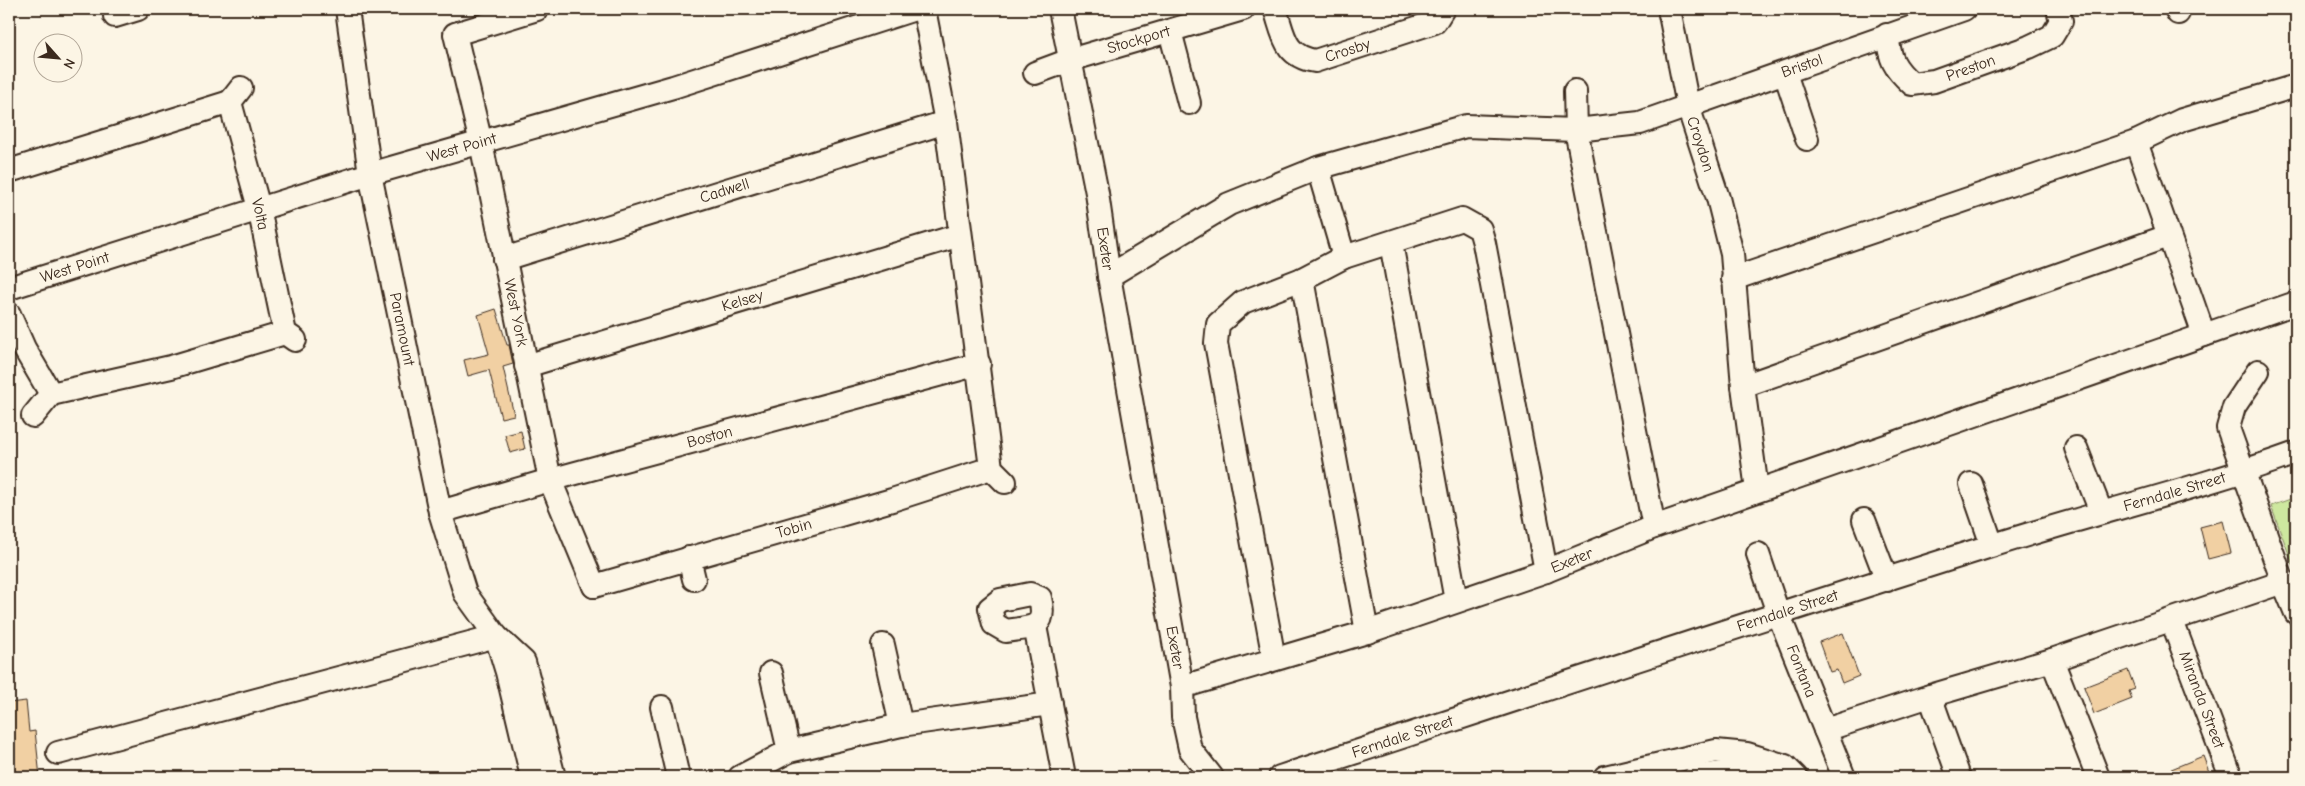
<svg xmlns="http://www.w3.org/2000/svg" width="2305" height="786" viewBox="0 0 2305 786" font-family="'Comic Neue',sans-serif">
  <style>
    .green { fill: #cee89f; stroke: #84895e }
    .building { fill: #f1d0a3; stroke: #3b2a1e }
    .lines { fill: none; stroke-linecap: round; stroke-linejoin: round }
    .minor-casing { stroke: #3b2a1e; stroke-width: 26 }
    .minor { stroke: #fcf5e5; stroke-width: 22 }
    .labels { text-anchor: middle; dominant-baseline: central; stroke-width: 4; stroke-linejoin: round; paint-order: stroke }
    .street-label { font-size: 16px; fill: #3b2a1e; stroke: #fcf5e5 }
  </style>
  <rect width="100%" height="100%" fill="#fcf5e5"/>
  <filter id="ink" filterUnits="userSpaceOnUse"><feTurbulence type="fractalNoise" baseFrequency=".02" numOctaves="2"/><feDisplacementMap in="SourceGraphic" scale="10" xChannelSelector="R" yChannelSelector="G"/><feConvolveMatrix kernelMatrix="1 2 1 2 8 2 1 2 1" color-interpolation-filters="sRGB"/></filter>
  <g filter="url(#ink)">
    <path class="green" d="M2296 497V573L2271 506Z"/>
    <path class="building" d="M496 309 507 345H509L513 364 503 367 514 415 501 418 489 370 468 376 464 360 489 354 478 315Z
      M521 431 525 449 510 453 505 435Z
      M2223 521 2231 553 2208 559 2200 527Z
      M1843 633 1859 676 1842 683 1837 670 1830 672 1819 642Z
      M2128 670 2135 689 2129 691 2132 699 2094 714 2084 687Z
      M26 701 29 732 35 731 40 777H9V703Z
      M2203 756 2211 777H2152Z"/>
    <g class="lines">
      <g class="minor-casing">
        <g id="minor">
          <path d="M115 9V16L138 9"/>
          <path id="s1" d="M347 9 370 174 440 512 465 593 496 636 524 662 554 777"/>
          <path id="s2" d="M537 9 455 34 481 143 550 480 594 586"/>
          <path d="M924 9 946 122 991 468 1005 482"/>
          <path id="s3" d="M1060 9 1097 193 1109 276 1182 687 1367 632 1546 571 1654 527 2296 303"/>
          <path id="s4" d="M1275 9C1284 35 1284 56 1315 61L1435 22 1443 9"/>
          <path id="s5" d="M1669 9 1688 106 1718 198 1732 254 1743 386 1757 490"/>
          <path d="M2176 9 2178 13"/>
          <path d="M1170 31 1189 103"/>
          <path id="s6" d="M1887 35C1890 59 1893 67 1912 84L1934 81 2029 47 2052 36 2061 21 2058 9"/>
          <path id="s7" d="M1035 73 1070 60 1243 9"/>
          <path d="M1785 73 1807 139"/>
          <path id="s8" d="M241 88 230 102 259 208 285 333 295 340"/>
          <path d="M1575 91 1576 130 1654 527"/>
          <path d="M2136 142 2204 335"/>
          <path d="M1318 168 1344 257"/>
          <path d="M9 171 230 102"/>
          <path d="M1391 243 1456 601"/>
          <path id="s9" d="M504 259 946 122"/>
          <path id="s10" d="M1109 276 1229 204 1318 168 1466 126 1576 130 1640 123 1964 9"/>
          <path d="M1302 279 1367 632"/>
          <path d="M1733 279 2136 142 2182 120 2296 86"/>
          <path id="s11" d="M9 288 370 174 673 87 915 9"/>
          <path d="M9 314 24 348 51 394 33 416"/>
          <path id="s12" d="M526 366 960 235"/>
          <path d="M2258 371 2234 407 2228 428 2283 582 2296 613"/>
          <path d="M1743 386 2168 236"/>
          <path d="M51 394 171 367 285 333"/>
          <path d="M2076 448 2101 512"/>
          <path d="M1971 484 1992 545"/>
          <path id="s13" d="M440 512 550 480 979 364"/>
          <path d="M1864 520 1887 580"/>
          <path id="s14" d="M1758 554 1778 613 1844 777"/>
          <path d="M689 558 694 579"/>
          <path id="s15" d="M594 586 892 500 991 468"/>
          <path d="M1030 594 1040 598C1048 630 1030 627 1006 631L994 624 990 608 1000 600Z"/>
          <path id="s16" d="M2172 621 2231 777"/>
          <path d="M1035 626 1064 777"/>
          <path d="M496 636 507 672 532 777"/>
          <path d="M883 645 901 725"/>
          <path d="M1274 659 1216 343 1218 324 1243 302 1302 279 1344 257 1462 219 1480 229 1484 243 1546 571"/>
          <path d="M2052 660 2098 777"/>
          <path d="M771 673 789 751"/>
          <path d="M1182 687 1183 717 1190 749 1212 777"/>
          <path d="M1930 696 1959 777"/>
          <path d="M662 707 678 777"/>
          <path d="M1825 730 1930 696 2052 660 2283 582"/>
          <path d="M58 753 496 636"/>
          <path d="M740 777 789 751 901 725 1050 704"/>
          <path id="s17" d="M1280 777C1518 699 1755 620 1994 545 2094 513 2197 489 2296 453"/>
          <path d="M1605 777 1716 751 1747 754 1785 766 1796 777"/>
          <path d="M1695 777 1729 772 1755 777"/>
        </g>
      </g>
      <use href="#minor" class="minor"/>
    </g>
  </g>
  <g class="labels">
    <g class="street-label">
      <text stroke="none"><textPath href="#s7" startOffset="109">Stockport</textPath></text>
      <text stroke="none"><textPath href="#s4" startOffset="105">Crosby</textPath></text>
      <text stroke="none"><textPath href="#s10" startOffset="736">Bristol</textPath></text>
      <text stroke="none"><textPath href="#s6" startOffset="118">Preston</textPath></text>
      <text stroke="none"><textPath href="#s5" startOffset="139">Croydon</textPath></text>
      <text stroke="none"><textPath href="#s11" startOffset="474">West Point</textPath></text>
      <text stroke="none"><textPath href="#s9" startOffset="231">Cadwell</textPath></text>
      <text stroke="none"><textPath href="#s8" startOffset="134">Volta</textPath></text>
      <text stroke="none"><textPath href="#s3" startOffset="244">Exeter</textPath></text>
      <text stroke="none"><textPath href="#s11" startOffset="69">West Point</textPath></text>
      <text stroke="none"><textPath href="#s12" startOffset="226">Kelsey</textPath></text>
      <text stroke="none"><textPath href="#s2" startOffset="371">West York</textPath></text>
      <text stroke="none"><textPath href="#s1" startOffset="325">Paramount</textPath></text>
      <text stroke="none"><textPath href="#s13" startOffset="280">Boston</textPath></text>
      <text stroke="none"><textPath href="#s17" startOffset="939">Ferndale Street</textPath></text>
      <text stroke="none"><textPath href="#s15" startOffset="208">Tobin</textPath></text>
      <text stroke="none"><textPath href="#s3" startOffset="1099">Exeter</textPath></text>
      <text stroke="none"><textPath href="#s17" startOffset="534">Ferndale Street</textPath></text>
      <text stroke="none"><textPath href="#s3" startOffset="649">Exeter</textPath></text>
      <text stroke="none"><textPath href="#s14" startOffset="125">Fontana</textPath></text>
      <text stroke="none"><textPath href="#s16" startOffset="84">Miranda Street</textPath></text>
      <text stroke="none"><textPath href="#s17" startOffset="129">Ferndale Street</textPath></text>
    </g>
  </g>
  <rect width="2305" height="786" fill="none" stroke="#fcf5e5" stroke-width="30"/>
  <rect x="15" y="15" width="2275" height="756" fill="none" stroke="#3b2a1e" stroke-width="2" filter="url(#ink)"/>
  <g transform="translate(58 58) rotate(117)"><circle r="24" fill="#fcf5e5" stroke="#afa495"/>
  <path d="M0-4L9 19L0 12L-9 19Z" fill="#3b2a1e"/>
  <text y="-8" font-size="14" font-weight="bold" text-anchor="middle" fill="#3b2a1e">N</text>
  </g>
</svg>
